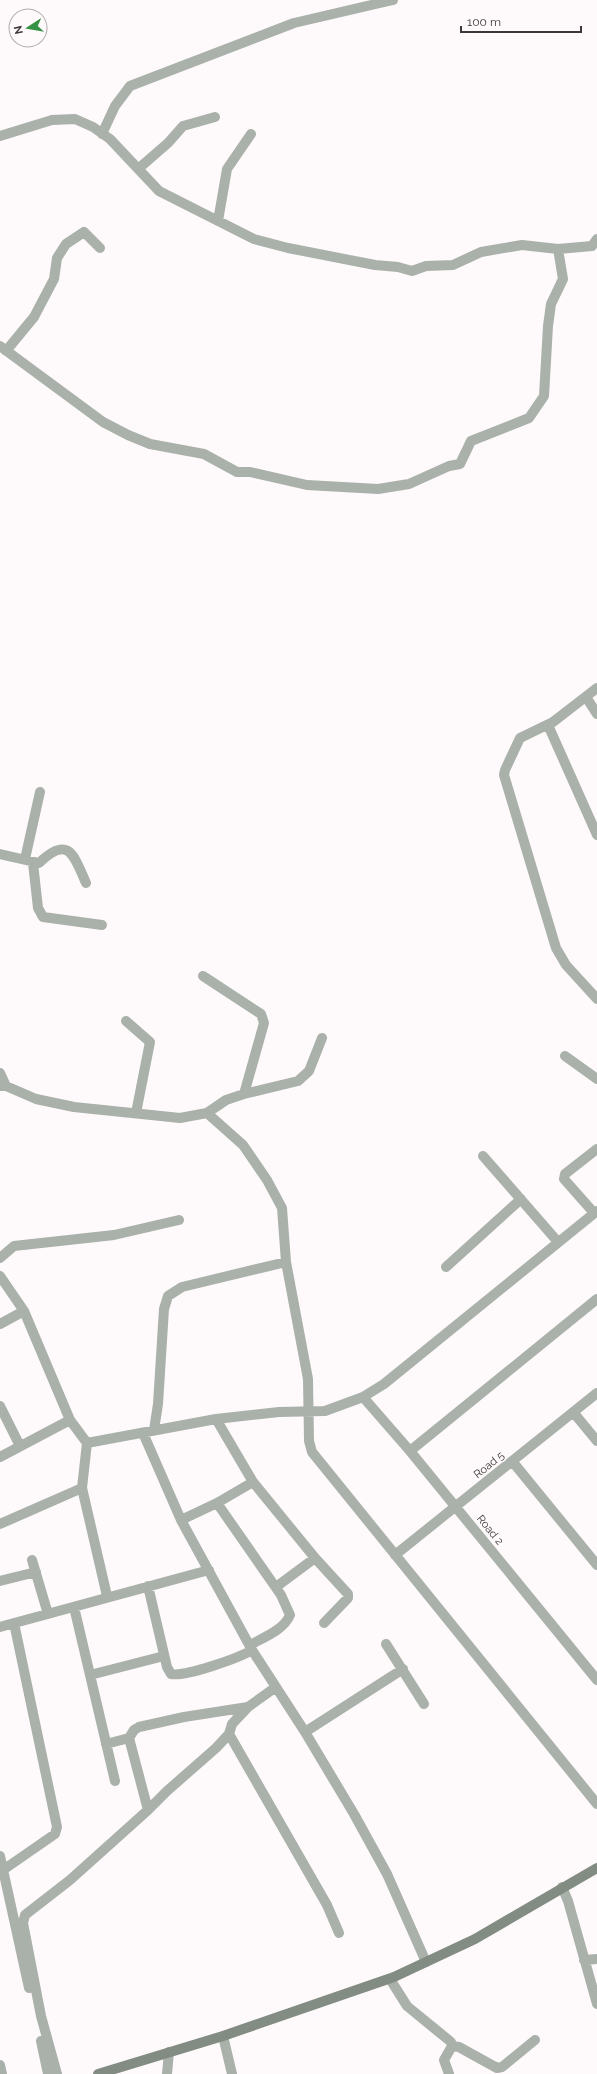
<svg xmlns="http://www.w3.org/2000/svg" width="597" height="2074" viewBox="0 0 597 2074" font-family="Raleway,sans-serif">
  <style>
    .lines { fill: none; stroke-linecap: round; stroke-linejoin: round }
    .street { stroke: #aab0aa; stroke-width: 10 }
    .secondary { stroke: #838c83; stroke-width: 10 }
    .labels { text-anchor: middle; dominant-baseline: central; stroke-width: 3.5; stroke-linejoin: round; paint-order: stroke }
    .street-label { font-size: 11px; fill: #3e3638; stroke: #fefafb }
  </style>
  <rect width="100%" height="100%" fill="#fefafb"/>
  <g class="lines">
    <path class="street" d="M102 134 115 106 130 86 294 23 393 0
      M0 136 52 120 75 119 93 127 110 139 159 191 254 239 288 248 375 265 398 267 412 271 426 266 453 265 481 252 522 245 558 249 563 279 551 304 548 326 544 396 529 418 471 441 460 464 449 466 409 484 378 489 307 485 250 472H237L204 454 150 444 128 435 103 422 0 346
      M138 169 168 143 183 126 215 117
      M218 221 227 169 251 134
      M558 249 592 246 597 239
      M6 351 34 317 54 279 57 258 66 244 84 232 100 248
      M597 688 553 722 520 738 505 770 504 775 556 948 566 965 597 999
      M586 697 597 714
      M548 725 597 835
      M0 854 39 863C69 834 74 856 86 883
      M25 859 40 792
      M33 863 38 908 43 917 102 925
      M203 976 261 1014 264 1023 244 1094
      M126 1021 150 1042 136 1113
      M565 1056 597 1079
      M0 1073 6 1086
      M0 1086H6L36 1099 74 1107 180 1118 207 1113 226 1100 244 1094 298 1081 309 1071 322 1038
      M207 1113 243 1145 267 1180 282 1208 286 1262 308 1379 309 1441 312 1452 597 1804
      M483 1156 558 1242
      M594 1213 564 1179 565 1174 597 1149
      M0 1258 14 1246 114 1235 179 1220
      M446 1267 521 1199
      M0 1276 24 1311 70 1420 87 1443 216 1419 279 1412 325 1411 363 1397 384 1384 597 1211
      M0 1324 24 1311
      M363 1397 410 1451 597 1680
      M0 1406 20 1446
      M573 1412 597 1441
      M216 1419 253 1482 315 1558 348 1594V1598L324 1623
      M154 1430 158 1404 164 1309 168 1296 182 1287 286 1262
      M143 1433 181 1520 252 1650 305 1732 354 1814 387 1874 426 1962
      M87 1443 82 1488 107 1596
      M410 1451 597 1299
      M0 1457 70 1420
      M512 1461 597 1565
      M217 1503 281 1595 290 1615C284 1630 262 1638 250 1645
      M181 1520 217 1503 253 1482
      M0 1524 82 1488
      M395 1555 597 1393
      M32 1560 48 1614
      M0 1581 36 1572
      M148 1586 167 1667 171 1674C185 1677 239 1658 252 1650
      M276 1587 315 1558
      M74 1607 115 1781
      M0 1627 209 1570
      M386 1644 424 1704
      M90 1675 164 1656
      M305 1732 403 1669
      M229 1734 327 1905 339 1933
      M106 1744 129 1738
      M148 1810 129 1738 134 1730 139 1727 184 1717 248 1707
      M0 1856 29 1988
      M3 1870 55 1834 57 1827 14 1623
      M562 1887 568 1901 597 2004
      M584 1960 597 1959
      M390 1979 407 2006 451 2042 452 2046 444 2060 449 2074
      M223 2036 232 2074
      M41 2041 48 2074
      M452 2046 459 2047 497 2068 502 2067 535 2040
      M0 2065 2 2074
      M57 2074 41 2016 23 1923 25 1915 70 1880 148 1810 167 1791 216 1748 229 1734 232 1724 248 1707 276 1687
      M167 2074 169 2052"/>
    <path class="secondary" d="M98 2074 223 2036 394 1977 475 1939 597 1868"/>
  </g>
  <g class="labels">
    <g class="street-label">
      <text transform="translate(489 1465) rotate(-39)">Road 5</text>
      <text transform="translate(490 1530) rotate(51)">Road 2</text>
    </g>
  </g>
  <g transform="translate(28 28) rotate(258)"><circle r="19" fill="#fefafb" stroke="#b1acad"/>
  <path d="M0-3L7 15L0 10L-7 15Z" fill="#359143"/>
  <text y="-6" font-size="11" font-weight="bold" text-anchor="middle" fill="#3e3638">N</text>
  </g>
  <path d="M461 26v6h120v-6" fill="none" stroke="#3e3638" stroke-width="2"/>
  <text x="467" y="26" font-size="12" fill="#3e3638" stroke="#fefafb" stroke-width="3" paint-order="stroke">100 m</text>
</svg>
